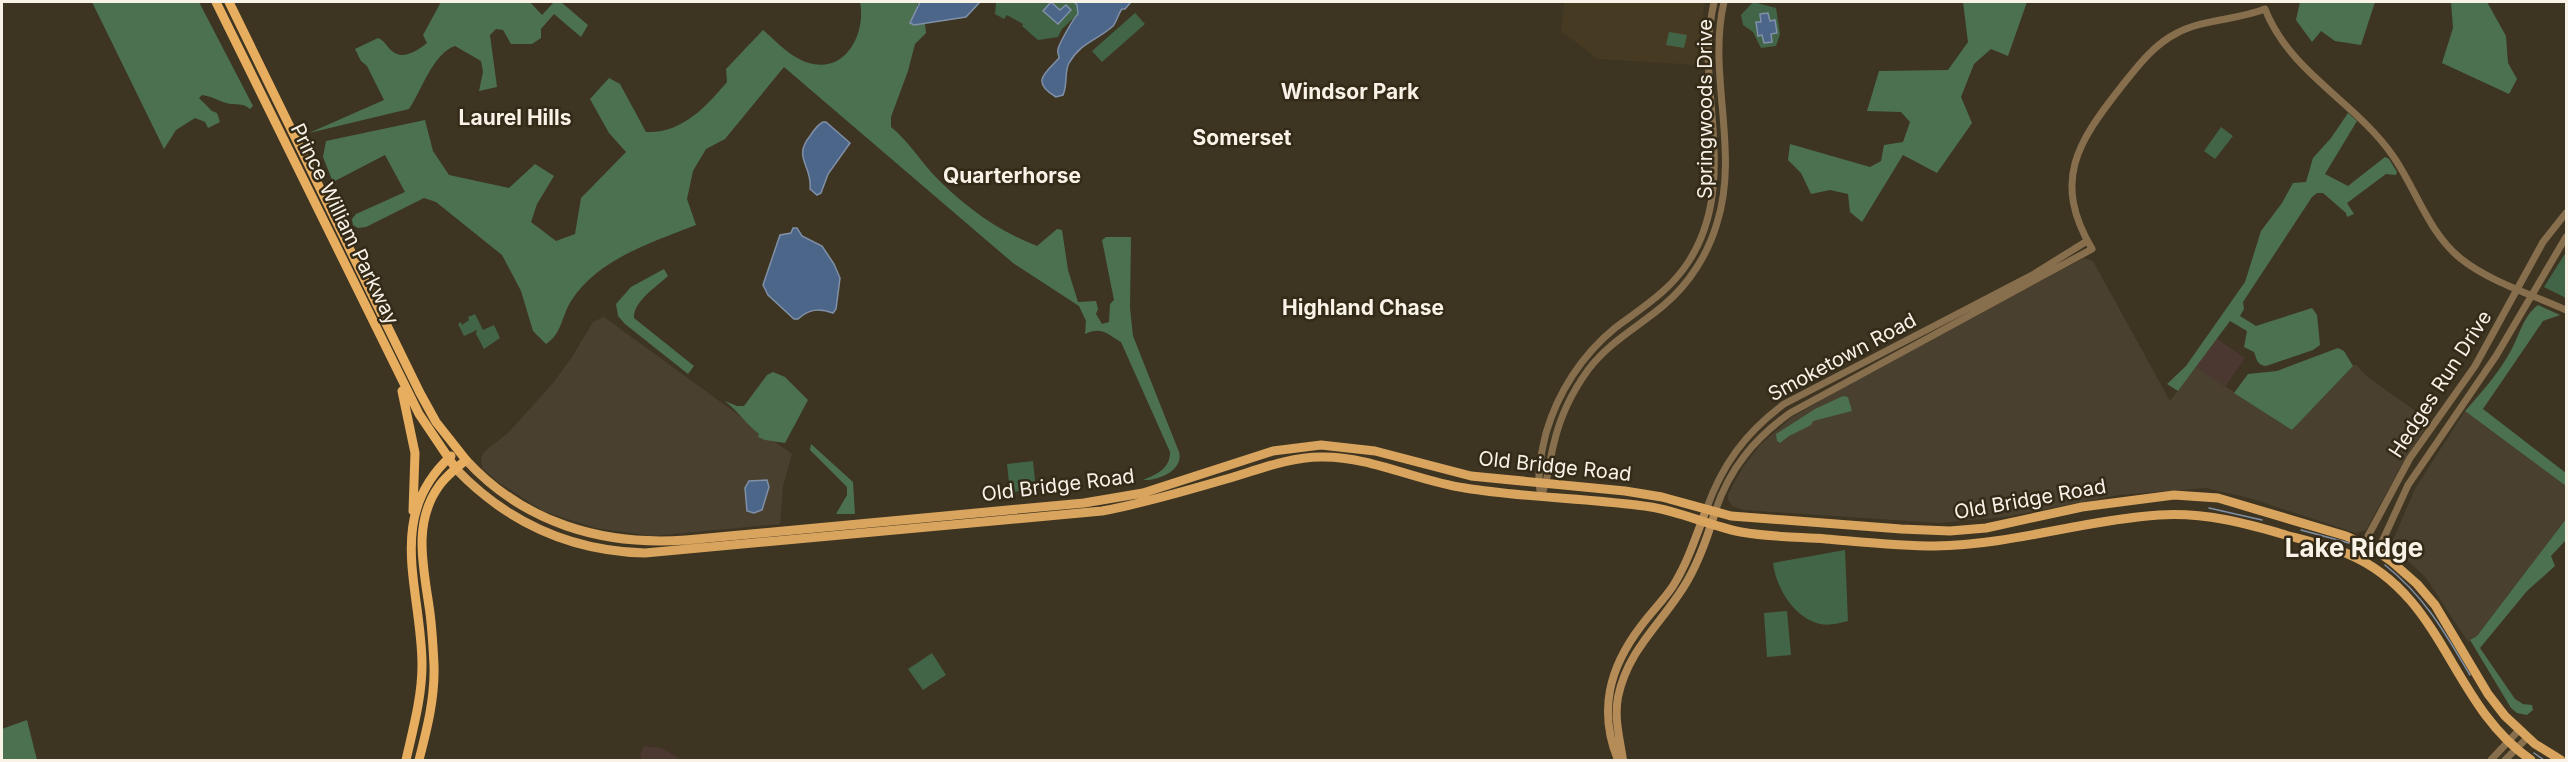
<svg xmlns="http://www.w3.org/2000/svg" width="2568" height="762" viewBox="0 0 2568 762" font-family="Inter,sans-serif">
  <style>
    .commercial { fill: #49402f }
    .industrial { fill: #4b3831 }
    .built { fill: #473a22 }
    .green { fill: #436547 }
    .forest { fill: #4c7151 }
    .water { fill: #4c668a; stroke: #8090a6; stroke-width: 1.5 }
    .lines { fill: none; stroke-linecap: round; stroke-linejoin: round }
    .stream { stroke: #8090a6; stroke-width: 1.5 }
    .tertiary { stroke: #876e4d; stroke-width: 7 }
    .secondary { stroke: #b58c57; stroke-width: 8 }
    .primary { stroke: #d8a45e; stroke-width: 9 }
    .trunk { stroke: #e8ae60; stroke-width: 9 }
    .labels { text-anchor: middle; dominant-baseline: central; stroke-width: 5; stroke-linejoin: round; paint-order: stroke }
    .street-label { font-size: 20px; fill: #f8f2e7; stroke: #332a18 }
    .neighbourhood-label { font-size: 21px; font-weight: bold; fill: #f8f2e7; stroke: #332a18 }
    .district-label { font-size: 26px; font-weight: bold; fill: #f8f2e7; stroke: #332a18 }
  </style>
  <rect width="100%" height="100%" fill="#3d3422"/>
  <path class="commercial" d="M2084 258 2093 261 2170 401 2196 367 2292 430 2355 364 2369 378 2424 417 2427 420V425L2404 461 2366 530 2356 533 2249 498 2206 488 2119 495 2005 517 1938 523 1744 510 1732 506 1728 500V494L1743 467 1761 444 1792 417 1860 378Z
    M604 317 792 454 783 486 780 524 653 536 595 528 543 511 498 482 482 468 481 458 484 452 509 432 553 383 572 357 593 322Z
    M2465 411 2566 486V519L2477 636 2468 642 2426 578 2393 547V540L2416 487Z"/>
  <path class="industrial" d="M2216 338 2245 358 2225 387 2196 367Z
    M643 746 662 748 682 760H643L640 757Z"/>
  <path class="built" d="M1564 2H1705L1696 65 1598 59 1561 31Z"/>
  <path class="green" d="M996 2H1074L1077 5 1078 14 1062 29 1058 37 1038 40 1022 26 1023 24 1007 15 1004 19 995 14Z
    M1753 2 1776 8 1780 34 1776 46 1761 48 1753 32 1743 25 1741 15Z
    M1135 13 1145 24 1102 62 1092 51Z
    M1669 32 1687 35 1684 48 1666 45Z
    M2221 127 2233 136 2215 159 2204 151Z
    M2566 252V298L2544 287Z
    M475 314 483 330 494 325 500 338 484 349 476 334 477 330 464 336 458 324 461 322 462 325 469 320 468 317Z
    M1033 461 1036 490 1010 492 1007 464Z
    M1845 550 1848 621C1839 623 1830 626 1820 624 1794 618 1776 588 1773 563Z
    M1787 611 1791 655 1767 657 1764 613Z
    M932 653 946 675 923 690 908 669Z"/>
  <path class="forest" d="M92 2H199L253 106 250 109C242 103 240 105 231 104 221 103 213 96 202 95L199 98 212 111 217 113 220 122 208 128 205 122 195 118 176 130 164 149Z
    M441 2H530L542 15 554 2H561L588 25 581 37 554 14 541 29V38L532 44H511L503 30 496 29 490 35 497 87 479 91 483 72 481 61 455 46C433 53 421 92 409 109L309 133 384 100 367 66 361 61 355 49 378 38C385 41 386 46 392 51 403 61 418 50 427 43L423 35Z
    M860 2H920L917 5V24H925L926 33 915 44 908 71 891 117V127C907 140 918 157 931 172 961 204 997 231 1037 246L1057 229 1062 230 1068 270 1078 302 1096 301 1098 309 1096 314 1102 324 1109 322 1110 304 1114 300 1102 240 1106 237H1131L1130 308 1133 336 1179 452C1184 471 1157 481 1143 480 1157 474 1170 469 1170 452L1121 342C1107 334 1102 326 1085 334L1086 321 1079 306 1013 263 784 67 725 139 706 149 693 171 687 199 696 225C651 243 599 258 571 301 562 315 562 334 546 344L533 331 521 291 502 255 436 202 424 198 366 227 358 228 353 225 352 219 356 214 405 192 385 155 333 182 323 157 326 141 425 120 433 151 449 175 509 188 535 164 554 176 537 204 531 222 556 241 575 234 581 198 626 152 609 133 590 99 609 78 620 84 646 132C681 134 706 107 727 82L726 69 763 30C778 43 793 60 813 64 848 71 866 31 860 2Z
    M1963 2H2027L2008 56 1991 49 1974 64 1961 97 1972 123 1937 173 1903 155 1862 222 1850 212 1848 194 1830 190 1811 194 1801 173 1788 160 1790 144 1870 167 1881 161 1884 145 1903 142 1910 122 1901 112 1867 111 1879 71 1948 70 1968 42Z
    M2300 2H2375L2361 45 2335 41 2321 31 2312 42 2296 20Z
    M2451 2H2487L2506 36 2508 63 2517 79 2509 94 2442 63 2453 28Z
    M2348 113 2357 121 2325 174 2348 186 2385 157 2389 159 2397 172 2396 175 2386 174 2347 203 2354 214 2347 217 2346 213 2323 193H2317L2312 197 2243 302 2244 309 2240 316 2256 326 2312 308 2317 315 2320 345 2313 350 2266 366C2257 365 2257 360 2254 352L2244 347 2247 331 2230 321 2178 391 2167 384 2186 366 2245 282 2261 231 2282 203 2293 183 2306 182 2313 158 2331 138Z
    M664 269 668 276C656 287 633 302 634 318L694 366 688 374 625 324 618 316 616 304 631 287Z
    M2538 305 2560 315 2543 321 2483 409 2566 473V486L2465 411C2481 393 2497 375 2509 354 2519 338 2522 317 2538 305Z
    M2338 348 2344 351 2353 366 2292 430 2234 393 2248 374 2277 371Z
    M773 372 785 377 808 400 785 443 765 440 758 437 759 434C745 423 739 412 725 401L737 406H744L767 375Z
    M1843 396 1848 397 1852 411 1813 421 1811 425 1789 436 1780 443 1777 441 1776 434 1815 409Z
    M811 444 853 482 855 514H836L847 495V487L810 450Z
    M2566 519V540L2551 556 2555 566 2527 591 2480 648 2515 699 2523 704 2532 705 2533 710 2527 715 2517 713 2511 708 2470 640 2477 636Z
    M27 720 37 760H2V729Z"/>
  <path class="water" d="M920 2H980L966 17 914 25 910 23Z
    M1051 2 1060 10 1066 5 1071 10 1058 24 1043 11Z
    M1074 2H1131L1125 9H1122C1118 14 1117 21 1113 26 1098 40 1081 42 1069 63 1064 72 1068 84 1063 95L1056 97C1029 81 1047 72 1059 58 1059 55 1057 52 1058 49 1059 44 1074 17 1078 14L1077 5Z
    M1768 13 1770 21 1775 20 1777 33 1771 34 1772 42 1764 43 1762 35 1758 36 1756 22H1761L1760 14Z
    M823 122H826L850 143 828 174 821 193 817 195 810 189C813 166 792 158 810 136 814 130 817 125 823 122Z
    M793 228H797L802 236 822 246 834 264 840 278 836 309 833 313C819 308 809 309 798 319H794L768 295 763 285 780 235 791 233Z
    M767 480 769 487 762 510 754 513 747 511 745 488 749 481Z"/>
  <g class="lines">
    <path class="stream" d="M2209 508 2262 520
      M2301 530 2349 543
      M2385 565C2425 597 2444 631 2470 675
      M2534 753 2544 760"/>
    <path class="tertiary" d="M1541 496C1549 479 1549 461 1554 443 1560 417 1572 392 1588 370 1609 342 1638 327 1664 305 1689 284 1708 254 1717 223 1740 151 1707 74 1724 2
      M1541 496C1536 475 1541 454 1546 433 1558 392 1582 355 1615 328 1643 307 1670 291 1689 261 1731 195 1708 120 1708 47 1709 32 1711 16 1714 2
      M1706 510C1722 465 1745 433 1784 404L2034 274 2087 241
      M1715 512C1729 469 1754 439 1790 413L2092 249C2052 181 2077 143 2121 87 2137 67 2153 45 2177 33 2204 19 2237 20 2265 9 2290 73 2355 101 2393 156 2416 189 2428 232 2460 258 2488 281 2533 295 2566 310
      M2371 547 2381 544 2408 485 2496 356 2566 237
      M2363 562 2371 547 2368 536 2410 458 2475 366 2543 242 2566 213
      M2491 760 2519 730
      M2505 760 2527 738"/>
    <path class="secondary" d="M1618 760C1598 711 1609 668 1641 626 1651 612 1663 601 1673 586 1688 562 1696 536 1706 510
      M1623 760C1620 739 1614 719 1618 697 1628 650 1659 626 1683 588 1698 565 1707 539 1715 512"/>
    <path class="primary" d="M466 460C524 523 602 546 686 540L1084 503 1143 493 1273 451 1321 445 1375 451 1471 476 1625 491 1662 497 1731 516 1901 529 1950 531 1986 528 2082 507 2174 495 2218 498 2346 536 2371 547 2391 561 2417 584 2435 605 2488 694 2505 716 2535 744 2561 760
      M456 469C507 522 571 551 645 553L1102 511C1146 503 1188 490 1230 478 1260 469 1290 457 1321 457 1370 456 1417 481 1465 488 1526 498 1589 498 1651 507 1682 512 1710 526 1741 532 1769 537 1798 537 1826 539 1862 542 1899 546 1935 546 2011 545 2084 520 2159 515 2204 512 2246 523 2289 536 2308 541 2329 546 2348 554 2445 595 2450 704 2531 760"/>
    <path class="trunk" d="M216 2 419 414 456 469
      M229 2 420 393 436 422 466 460C456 468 446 476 439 486 413 522 423 565 429 606 432 625 433 645 434 665 435 698 427 729 419 760
      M402 391 415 453 413 511
      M406 760C413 729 422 697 422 665 422 590 384 517 451 456"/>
  </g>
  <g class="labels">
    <g class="street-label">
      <text transform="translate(1705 109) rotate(-90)">Springwoods Drive</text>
      <text transform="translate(345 224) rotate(64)">Prince William Parkway</text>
      <text transform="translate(1842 357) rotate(-28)">Smoketown Road</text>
      <text transform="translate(2440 384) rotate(-57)">Hedges Run Drive</text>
      <text transform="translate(1555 466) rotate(6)">Old Bridge Road</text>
      <text transform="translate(1058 485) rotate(-7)">Old Bridge Road</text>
      <text transform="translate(2030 499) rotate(-10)">Old Bridge Road</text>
    </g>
    <g class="neighbourhood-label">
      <text x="1350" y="91">Windsor Park</text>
      <text x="515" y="117">Laurel Hills</text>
      <text x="1242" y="137">Somerset</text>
      <text x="1012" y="175">Quarterhorse</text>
      <text x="1363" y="307">Highland Chase</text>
    </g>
    <g class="district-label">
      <text x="2354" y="547">Lake Ridge</text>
    </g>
  </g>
  <rect width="2568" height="762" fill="none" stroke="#f8f2e7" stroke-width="6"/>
</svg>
